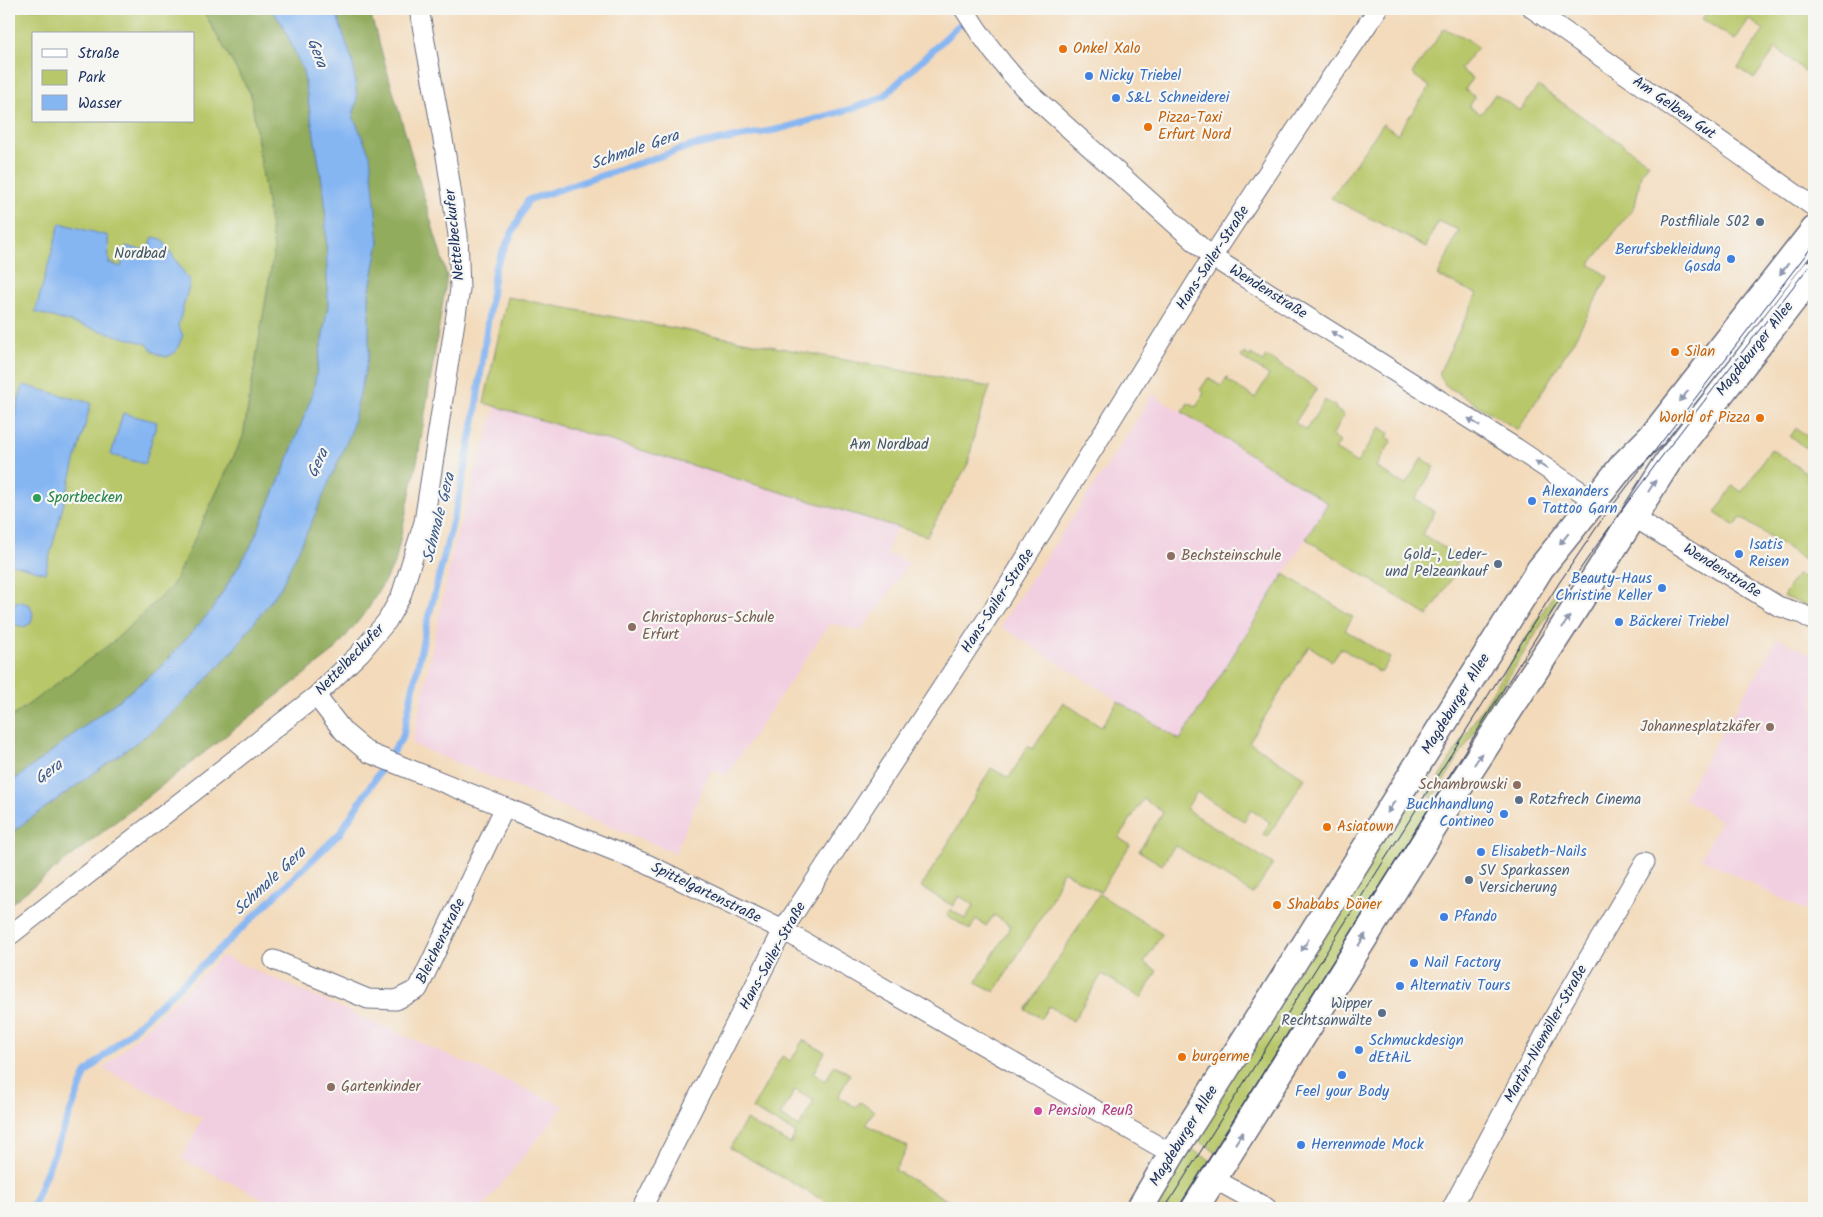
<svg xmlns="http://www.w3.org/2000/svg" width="1823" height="1217" viewBox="0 0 1823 1217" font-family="Kalam,sans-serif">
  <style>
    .built { fill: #f2cfe0 }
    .green { fill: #b8c769; stroke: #6a7b64; fill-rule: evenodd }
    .forest { fill: #92ac5d; stroke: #566e5e }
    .water { fill: #86b6f2; stroke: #5072a8 }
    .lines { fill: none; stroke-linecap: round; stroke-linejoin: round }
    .stream { stroke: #86b6f2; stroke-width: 7 }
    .street-casing { stroke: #676b7e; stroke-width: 21 }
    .secondary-casing { stroke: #676b7e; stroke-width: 29 }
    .street { stroke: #fff; stroke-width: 19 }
    .secondary { stroke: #fff; stroke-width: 26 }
    .tram { stroke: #1b2f5e; stroke-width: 1 }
    .oneway { fill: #8d97ae }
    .food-dot { fill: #e8710a; stroke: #f6f6f2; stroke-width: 2 }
    .shop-dot { fill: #3f7fe0; stroke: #f6f6f2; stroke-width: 2 }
    .service-dot { fill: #5c6f8a; stroke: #f6f6f2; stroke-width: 2 }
    .leisure-dot { fill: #2e9e5b; stroke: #f6f6f2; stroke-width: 2 }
    .education-dot { fill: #8d6e63; stroke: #f6f6f2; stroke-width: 2 }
    .hotel-dot { fill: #d1479c; stroke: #f6f6f2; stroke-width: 2 }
    .labels { text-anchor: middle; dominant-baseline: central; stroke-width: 4.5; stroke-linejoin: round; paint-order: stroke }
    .food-label { font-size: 15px; fill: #c56008; stroke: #f6f6f2; text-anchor: start }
    .shop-label { font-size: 15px; fill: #366cbe; stroke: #f6f6f2; text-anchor: start }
    .street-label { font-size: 15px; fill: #1b2f5e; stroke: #f6f6f2 }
    .service-label { font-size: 15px; fill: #4e5e75; stroke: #f6f6f2; text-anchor: end }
    .park-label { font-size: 15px; fill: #425561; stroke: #f6f6f2 }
    .leisure-label { font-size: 15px; fill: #27864d; stroke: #f6f6f2; text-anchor: start }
    .education-label { font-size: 15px; fill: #785e54; stroke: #f6f6f2; text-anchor: start }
    .hotel-label { font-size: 15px; fill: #b23c85; stroke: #f6f6f2; text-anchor: start }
    .water-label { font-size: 16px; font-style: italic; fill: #3b588a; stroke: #f6f6f2 }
  </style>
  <rect width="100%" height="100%" fill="#f6f6f2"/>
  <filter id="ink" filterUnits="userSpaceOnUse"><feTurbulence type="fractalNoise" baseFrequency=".02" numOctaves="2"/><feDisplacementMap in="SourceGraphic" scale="10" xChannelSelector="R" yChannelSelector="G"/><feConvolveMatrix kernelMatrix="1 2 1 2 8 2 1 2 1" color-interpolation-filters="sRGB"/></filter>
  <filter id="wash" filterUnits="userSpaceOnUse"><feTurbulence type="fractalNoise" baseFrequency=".0096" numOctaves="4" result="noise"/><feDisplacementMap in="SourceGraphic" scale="20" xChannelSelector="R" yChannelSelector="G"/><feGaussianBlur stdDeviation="1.12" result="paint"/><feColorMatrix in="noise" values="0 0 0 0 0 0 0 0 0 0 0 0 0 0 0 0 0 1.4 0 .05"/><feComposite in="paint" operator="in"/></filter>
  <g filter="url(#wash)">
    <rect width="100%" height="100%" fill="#f3daba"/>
    <path class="built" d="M1152 394 1328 504 1180 740 1000 626 1129 433Z
      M496 406 897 527 886 553 909 563 890 591 860 631 830 623 726 776 711 769 675 853 412 744 455 541Z
      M1778 638 1814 656V915L1701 858 1721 820 1683 798Z
      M222 956H223L564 1106 482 1208H283L182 1159 202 1118 103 1069Z"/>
    <path class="green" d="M9 9H202L251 95 274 250 243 437 172 586 114 641 9 719ZM34 34H194V121H34Z
      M1709 9H1780L1787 14 1791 9H1814V78L1776 48 1754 79 1738 68 1764 30 1749 19 1735 40 1702 19Z
      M1444 29 1464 37 1478 47 1460 69 1472 78 1465 90 1475 97 1469 107 1481 114 1495 94 1520 111 1538 86 1649 163 1641 174 1635 206 1590 264 1608 277 1573 342 1518 430 1445 385 1439 373 1477 294 1438 276 1459 230 1438 221 1426 247 1331 198 1383 124 1397 134 1430 87 1412 74Z
      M507 297 990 387 976 427 968 464 927 536 484 403Z
      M1244 353 1250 357 1251 354 1263 362 1266 356 1317 388 1295 423 1306 430 1325 400 1336 407 1335 409 1344 415 1332 436 1340 442 1335 449 1357 463 1380 427 1389 433 1387 437 1392 440 1376 467 1405 485 1422 458 1435 467 1415 499 1435 512 1422 534 1460 558 1454 568 1457 570 1428 616 1306 539 1328 503 1182 412 1188 403 1196 407 1204 393 1200 390 1208 378 1221 386 1227 377V380L1255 398 1269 375 1241 357Z
      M1796 428 1814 441V453L1790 437Z
      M1771 449 1810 475 1814 470V549L1806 560 1741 518 1735 526 1715 513 1733 486 1742 492Z
      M1284 574 1353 617 1345 630 1390 658 1381 673 1341 648 1332 661 1309 646 1249 742 1305 778 1268 837 1263 834 1270 822 1251 810 1244 821 1197 792 1186 809 1273 864 1253 894 1175 845 1162 865 1139 851 1163 812 1143 799 1119 838 1130 845 1100 892 1063 871 1050 902 995 992 976 982 1011 926 994 915 986 926 976 919 970 930 947 915 950 909 965 919 974 905 959 896 953 906 921 887 950 840 991 768 1009 778 1028 746 1033 749 1063 702 1101 727 1118 701 1180 740Z
      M1797 574 1814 583V609L1783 596Z
      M1555 592 1560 595 1433 798 1428 795Z
      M1411 797 1436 813 1217 1152 1191 1136Z
      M1099 894 1162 934 1144 963 1157 971 1141 998 1102 974 1073 1021 1049 1006 1041 1018 1026 1010Z
      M803 1040 825 1052 813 1073 826 1081 834 1065 850 1074 838 1097 856 1107 860 1102 874 1111 866 1124 908 1147 895 1170 959 1207 958 1208H837L730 1148 746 1120 790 1144 796 1133 752 1109 782 1056 791 1061ZM795 1090 814 1101 799 1127 780 1116Z
      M1185 1145 1211 1161 1182 1208H1146Z"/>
    <path class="forest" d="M202 9H271L283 25 303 71 325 199 328 306 313 393 285 467 250 548 211 611 158 670 9 784V719L114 641 172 586 243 437 274 250 251 95Z
      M335 9H369L447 276 418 457 395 563 368 609 333 652 9 905V834L152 731 196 691 235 648 281 587 369 354V294L379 242 358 130 353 116 357 100 353 63Z"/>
    <path class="water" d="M271 9H335L353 63 357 100 353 116 370 155 379 242 369 294V354L351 432 314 517 281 587 235 648 196 691 152 731 9 834V784L158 670 211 611 250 548 285 467 313 393 328 306 325 199 303 71 283 25Z
      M60 223 108 236 109 263 121 267 126 246 148 252 153 237 162 239 190 282 178 326 183 335 176 352 167 357C157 355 153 352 147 344L35 312Z
      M23 385 91 403 45 573 9 563V434Z
      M123 413 157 422 145 464 111 455Z
      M18 601 30 605 33 614 31 623 24 627 13 624 9 619V605H12Z"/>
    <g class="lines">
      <path class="stream" d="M32 1208 86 1073 240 930 340 833 403 736 426 627 460 493 475 415 495 268 528 200 691 146 780 129 854 108 883 97 976 9"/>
    </g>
  </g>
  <g filter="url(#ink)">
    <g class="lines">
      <g class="street-casing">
        <path id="street" d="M964 9C982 38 1001 64 1025 89L1212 257 1516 448 1595 501
          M1533 9 1814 207
          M1632 516 1778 606 1802 614 1814 621
          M316 696 344 732 369 753 647 864 783 930 1172 1154
          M9 936 316 696 360 653 387 621 401 596 424 522 460 289 458 235 446 156 419 9
          M274 960 368 999 396 1000 418 989 505 807
          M1214 1179 1267 1208
          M642 1208 783 930 1002 596 1212 257 1319 95 1378 9
          M1452 1208 1557 1012 1645 862"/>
      </g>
      <g class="secondary-casing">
        <path id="secondary" d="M1140 1208 1172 1154 1294 962 1540 569 1623 465 1654 434 1814 230
          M1195 1208 1445 809 1569 618 1668 462 1814 273"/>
      </g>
      <use href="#street" class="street"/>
      <use href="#secondary" class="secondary"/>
      <path class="tram" d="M1165 1208 1559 583 1603 518 1814 244
        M1178 1208 1567 588C1644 475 1730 368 1814 260"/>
    </g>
    <defs><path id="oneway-solid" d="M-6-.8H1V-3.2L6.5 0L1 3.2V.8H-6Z" transform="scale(1.25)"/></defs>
    <g class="oneway">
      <use href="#oneway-solid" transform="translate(1784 269) rotate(128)"/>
      <use href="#oneway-solid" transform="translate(1337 335) rotate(-148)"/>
      <use href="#oneway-solid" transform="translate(1684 396) rotate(129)"/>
      <use href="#oneway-solid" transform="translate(1474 422) rotate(-148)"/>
      <use href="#oneway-solid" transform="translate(1541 465) rotate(-146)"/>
      <use href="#oneway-solid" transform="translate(1652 486) rotate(-57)"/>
      <use href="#oneway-solid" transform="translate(1564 539) rotate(129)"/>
      <use href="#oneway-solid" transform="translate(1566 622) rotate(-57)"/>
      <use href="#oneway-solid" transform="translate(1478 759) rotate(-57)"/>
      <use href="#oneway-solid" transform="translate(1391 807) rotate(122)"/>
      <use href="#oneway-solid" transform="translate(1362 940) rotate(-58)"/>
      <use href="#oneway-solid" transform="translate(1305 945) rotate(122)"/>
      <use href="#oneway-solid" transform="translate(1239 1138) rotate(-58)"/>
    </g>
  </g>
  <g class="food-dot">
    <circle cx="1063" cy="49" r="5"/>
    <circle cx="1148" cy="127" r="5"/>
    <circle cx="1675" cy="352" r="5"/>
    <circle cx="1760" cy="418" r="5"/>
    <circle cx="1327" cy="827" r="5"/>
    <circle cx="1277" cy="905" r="5"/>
    <circle cx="1182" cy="1057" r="5"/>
  </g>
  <g class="shop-dot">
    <circle cx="1089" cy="76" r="5"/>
    <circle cx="1116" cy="98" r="5"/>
    <circle cx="1731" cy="259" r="5"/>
    <circle cx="1532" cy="501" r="5"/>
    <circle cx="1739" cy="554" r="5"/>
    <circle cx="1662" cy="588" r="5"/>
    <circle cx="1619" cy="622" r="5"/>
    <circle cx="1504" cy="814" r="5"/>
    <circle cx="1481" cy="852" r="5"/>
    <circle cx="1444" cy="917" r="5"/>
    <circle cx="1414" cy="963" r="5"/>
    <circle cx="1400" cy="986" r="5"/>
    <circle cx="1359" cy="1050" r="5"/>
    <circle cx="1342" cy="1075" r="5"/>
    <circle cx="1301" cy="1145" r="5"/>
  </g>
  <g class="service-dot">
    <circle cx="1760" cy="222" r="5"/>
    <circle cx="1498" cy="564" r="5"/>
    <circle cx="1519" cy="800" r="5"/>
    <circle cx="1469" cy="880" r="5"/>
    <circle cx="1382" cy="1013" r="5"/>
  </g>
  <circle class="leisure-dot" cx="37" cy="498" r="5"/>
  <g class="education-dot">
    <circle cx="1171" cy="556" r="5"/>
    <circle cx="632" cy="627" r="5"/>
    <circle cx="1770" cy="727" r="5"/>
    <circle cx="1517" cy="785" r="5"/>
    <circle cx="331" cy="1087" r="5"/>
  </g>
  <circle class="hotel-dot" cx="1038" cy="1111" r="5"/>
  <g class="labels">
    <g class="food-label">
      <text x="1073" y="49">Onkel Xalo</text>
      <text x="1158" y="118">Pizza-Taxi<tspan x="1158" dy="17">Erfurt Nord</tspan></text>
      <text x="1685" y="352">Silan</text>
      <text x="1750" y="418" text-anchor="end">World of Pizza</text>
      <text x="1337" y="827">Asiatown</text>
      <text x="1287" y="905">Shababs Döner</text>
      <text x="1192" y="1057">burgerme</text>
    </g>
    <g class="shop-label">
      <text x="1099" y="76">Nicky Triebel</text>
      <text x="1126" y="98">S&amp;L Schneiderei</text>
      <text x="1721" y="250" text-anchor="end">Berufsbekleidung<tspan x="1721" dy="17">Gosda</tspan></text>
      <text x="1542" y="492">Alexanders<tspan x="1542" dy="17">Tattoo Garn</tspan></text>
      <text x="1749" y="545">Isatis<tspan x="1749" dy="17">Reisen</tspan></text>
      <text x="1652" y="579" text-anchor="end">Beauty-Haus<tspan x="1652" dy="17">Christine Keller</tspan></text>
      <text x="1629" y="622">Bäckerei Triebel</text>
      <text x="1494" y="805" text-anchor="end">Buchhandlung<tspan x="1494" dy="17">Contineo</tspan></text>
      <text x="1491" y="852">Elisabeth-Nails</text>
      <text x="1454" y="917">Pfando</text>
      <text x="1424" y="963">Nail Factory</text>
      <text x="1410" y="986">Alternativ Tours</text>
      <text x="1369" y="1041">Schmuckdesign<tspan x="1369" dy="17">dEtAiL</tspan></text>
      <text x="1342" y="1092" text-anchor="middle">Feel your Body</text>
      <text x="1311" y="1145">Herrenmode Mock</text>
    </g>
    <g class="street-label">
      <text transform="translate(1674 108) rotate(35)">Am Gelben Gut</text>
      <text transform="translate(455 235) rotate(-96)">Nettelbeckufer</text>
      <text transform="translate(1213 258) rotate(-57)">Hans-Sailer-Straße</text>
      <text transform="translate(1268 292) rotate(32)">Wendenstraße</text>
      <text transform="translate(1755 349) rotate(-52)">Magdeburger Allee</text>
      <text transform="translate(1722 571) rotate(32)">Wendenstraße</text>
      <text transform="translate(998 601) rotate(-57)">Hans-Sailer-Straße</text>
      <text transform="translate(350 660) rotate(-46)">Nettelbeckufer</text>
      <text transform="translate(1456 704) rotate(-58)">Magdeburger Allee</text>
      <text transform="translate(706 893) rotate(26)">Spittelgartenstraße</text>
      <text transform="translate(441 941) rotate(-64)">Bleichenstraße</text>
      <text transform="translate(773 956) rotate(-61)">Hans-Sailer-Straße</text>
      <text transform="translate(1546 1034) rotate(-61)">Martin-Niemöller-Straße</text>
      <text transform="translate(1184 1136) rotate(-58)">Magdeburger Allee</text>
    </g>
    <g class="service-label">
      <text x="1750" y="222">Postfiliale 502</text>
      <text x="1488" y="555">Gold-, Leder-<tspan x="1488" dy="17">und Pelzeankauf</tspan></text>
      <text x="1529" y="800" text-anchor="start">Rotzfrech Cinema</text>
      <text x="1479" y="871" text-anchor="start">SV Sparkassen<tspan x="1479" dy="17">Versicherung</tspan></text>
      <text x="1372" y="1004">Wipper<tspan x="1372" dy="17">Rechtsanwälte</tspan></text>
    </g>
    <g class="park-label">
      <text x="140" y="254">Nordbad</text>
      <text x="889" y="445">Am Nordbad</text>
    </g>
    <g class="leisure-label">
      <text x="47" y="498">Sportbecken</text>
    </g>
    <g class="education-label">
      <text x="1181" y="556">Bechsteinschule</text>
      <text x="642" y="618">Christophorus-Schule<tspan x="642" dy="17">Erfurt</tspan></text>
      <text x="1760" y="727" text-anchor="end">Johannesplatzkäfer</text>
      <text x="1507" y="785" text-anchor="end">Schambrowski</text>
      <text x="341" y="1087">Gartenkinder</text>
    </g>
    <g class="hotel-label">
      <text x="1048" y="1111">Pension Reuß</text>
    </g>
    <g class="water-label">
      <text transform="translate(317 53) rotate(69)">Gera</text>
      <text transform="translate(635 150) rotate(-19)">Schmale Gera</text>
      <text transform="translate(318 463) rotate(-65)">Gera</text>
      <text transform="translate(439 518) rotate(-76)">Schmale Gera</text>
      <text transform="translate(49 772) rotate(-37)">Gera</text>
      <text transform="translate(270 881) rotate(-43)">Schmale Gera</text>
    </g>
  </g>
  <rect width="1823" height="1217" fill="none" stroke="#f6f6f2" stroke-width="30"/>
  <rect x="32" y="32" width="162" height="90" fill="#f6f6f2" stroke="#9ea6b7"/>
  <rect x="42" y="49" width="25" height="8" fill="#ffffff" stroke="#9ea6b7"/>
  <text x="78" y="58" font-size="15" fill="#1b2f5e">Straße</text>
  <rect x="42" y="70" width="25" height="15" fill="#b8c769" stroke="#9ea6b7"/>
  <text x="78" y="82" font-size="15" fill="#1b2f5e">Park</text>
  <rect x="42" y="95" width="25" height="15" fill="#86b6f2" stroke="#9ea6b7"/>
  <text x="78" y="108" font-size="15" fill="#1b2f5e">Wasser</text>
</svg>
